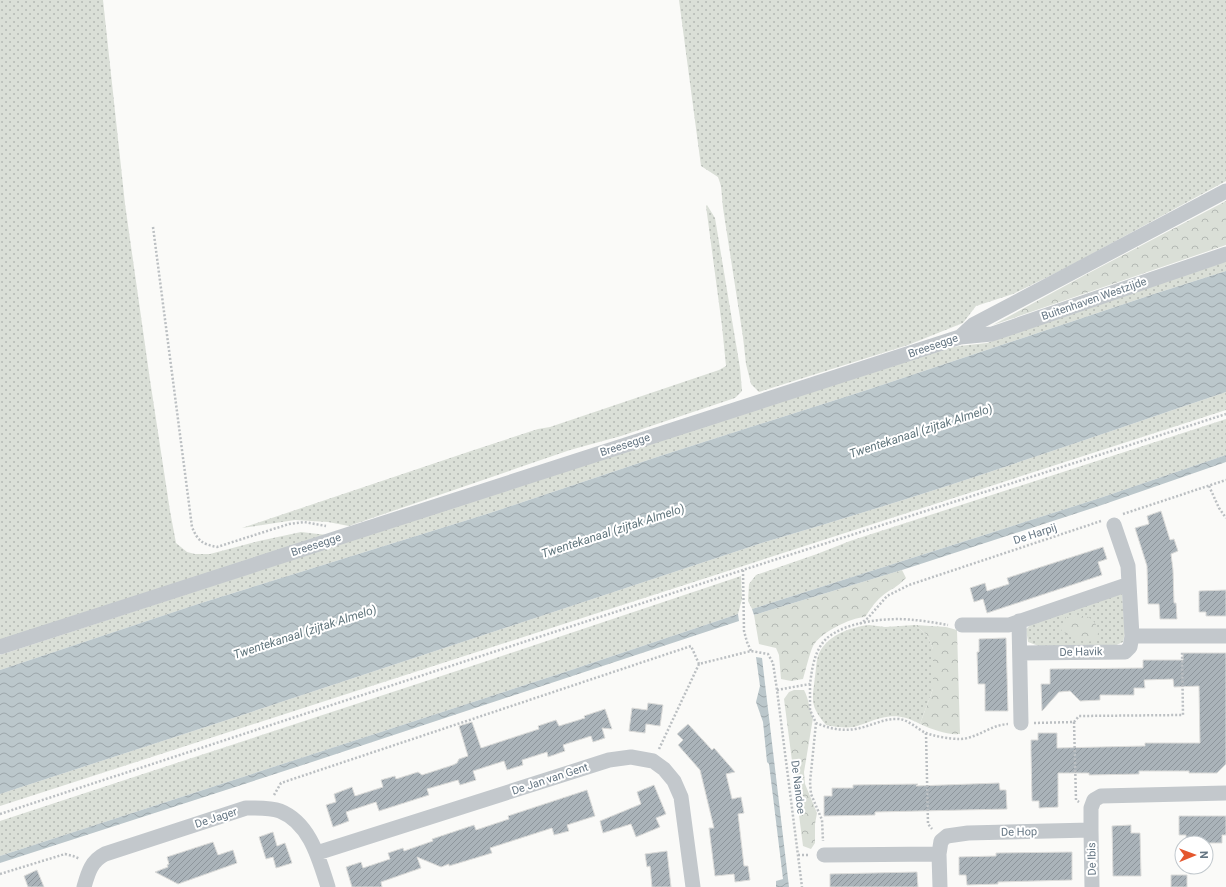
<svg xmlns="http://www.w3.org/2000/svg" width="1226" height="887" viewBox="0 0 1226 887" font-family="Roboto,sans-serif">
  <style>
    .grass { fill: url(#grass-dots) }
    .forest { fill: url(#forest-crowns) }
    .water { fill: url(#water-waves) }
    .building { fill: url(#building-hatch); stroke: #dcdcda }
    .lines { fill: none; stroke-linecap: round; stroke-linejoin: round }
    .path { stroke: #bbbfc2; stroke-width: 2.5; stroke-dasharray: 2 2; stroke-linecap: butt }
    .minor { stroke: #c3c8cc; stroke-width: 15 }
    .labels { text-anchor: middle; dominant-baseline: central; stroke-width: 4; stroke-linejoin: round; paint-order: stroke }
    .street-label { font-size: 11px; fill: #657683; stroke: #fff }
    .water-label { font-size: 12px; font-style: italic; fill: #60757c; stroke: #fff }
  </style>
  <defs>
    <pattern id="grass-dots" width="8" height="8" patternUnits="userSpaceOnUse"><rect width="8" height="8" fill="#dadfd7"/><path d="M2 2h.1M6 6h.1" fill="none" stroke="#b4b9b4" stroke-width="1.8" stroke-linecap="round"/></pattern>
    <pattern id="forest-crowns" width="20" height="18" patternUnits="userSpaceOnUse"><rect width="20" height="18" fill="#dadfd7"/><path d="M2 6a3 3 0 1 1 6 0M12 15a3 3 0 1 1 6 0" fill="none" stroke="#b4b9b4"/></pattern>
    <pattern id="water-waves" width="16" height="10" patternUnits="userSpaceOnUse"><rect width="16" height="10" fill="#bbc7cb"/><path d="M0 5q4-4 8 0t8 0" fill="none" stroke="#9ca6aa"/></pattern>
    <pattern id="building-hatch" width="6" height="6" patternUnits="userSpaceOnUse"><rect width="6" height="6" fill="#aab3b9"/><path d="M-1 1l2-2M0 6l6-6M5 7l2-2" fill="none" stroke="#8e969c"/></pattern>
  </defs>
  <rect width="100%" height="100%" fill="#fafaf8"/>
  <path class="grass" d="M0 0H103L125 204 150 380 170 511 176 543 187 552 195 554H210L259 541 301 532 327 535 0 642Z
    M679 0H1226V181L1066 268 1013 294 976 306 963 323 908 345 759 392 751 384 746 364 743 337 723 208 721 186 718 177 701 166Z
    M707 205 715 218 740 368 742 391 735 398 621 436 570 450 349 526 328 522 295 520 242 528 474 450 538 429 550 427 719 370 726 366 722 326 706 206Z
    M1226 258V271L1154 294 870 389 660 456 490 513 198 604 0 670V655L922 354 959 346 987 343 1096 302Z
    M1226 392V410L0 806V794L227 720 765 542C920 497 1073 444 1226 392Z
    M1226 419V455L1100 498 752 609 748 601 749 584 756 575 817 554 850 541Z
    M741 576 742 599 738 614 565 672 0 856V821L487 661Z
    M1122 593 1125 633 1123 642 1112 647 1044 648 1028 642 1026 629 1035 620Z
    M869 625 885 627 915 625 927 635 933 649V689L920 724C899 713 888 715 866 723 862 724 858 726 854 727 845 728 835 727 826 725 810 706 812 701 815 677 816 670 816 662 818 656 825 636 850 627 869 625Z"/>
  <path class="forest" d="M1226 201V245L993 325 1085 275Z
    M902 570 906 578C897 588 890 589 881 597 874 603 870 610 865 617 850 618 821 632 813 646 809 655 806 669 803 679L791 681 781 679 779 655 776 648 759 644 754 615Z
    M1075 616C1078 616 1082 616 1085 616 1096 619 1102 632 1095 641 1081 643 1072 638 1061 630L1066 617Z
    M915 625 946 627 957 630 960 734C946 735 934 730 920 724L933 689V649L927 635Z
    M794 690H804C809 699 809 709 813 718L804 772 805 784 817 813 815 824V843L811 849 803 846 784 699 789 692Z"/>
  <path class="water" d="M1226 271V392C1073 444 920 497 765 542L227 720 0 794V670L198 604 490 513 660 456 870 389 1154 294Z
    M1226 455V462L1099 506 902 570 754 615 752 609 1100 498Z
    M738 614 739 621 312 762 0 863V856L565 672Z
    M756 657 762 658 789 887H776V881L783 879 769 764 767 762 763 722 756 702 760 686Z"/>
  <path class="building" d="M1161 511 1170 540 1174 539 1178 551 1171 554 1173 570 1174 603H1176L1177 619H1160L1159 604H1148L1147 566 1135 528 1149 524 1147 516Z
    M1103 547 1107 559 1098 562 1102 575 987 613 983 599 974 602 970 588 985 583 987 591 1009 584 1007 578Z
    M1226 590V616H1206V612H1199V591Z
    M1006 638 1008 711H985V684H978L977 652H979V639Z
    M1183 653H1226V764L1217 773H1189V771H1139V774L1089 775V773H1058V807L1039 808V801H1032L1031 751V740H1038V733H1057V748L1145 746V743H1200L1199 686 1174 687 1173 679 1144 680 1145 688H1134V695H1100V700L1080 701 1070 691 1059 692 1042 711 1041 684H1050V669L1143 668V660H1183Z
    M648 703 663 705 660 726 646 724 645 733 629 731 632 708 647 710Z
    M605 709 612 729 602 728 605 738 593 742 591 736 563 745 565 751 548 757 547 752 522 760 523 765 507 770 504 761 473 771 476 780 460 785 458 780 427 789 429 795 379 811 376 802 346 812 349 821 333 827 326 805 336 802 334 794 352 787 355 796 383 787 381 780 395 776 396 779 418 772 422 775 453 765 457 763 459 759 468 756 459 726 472 722 481 748 539 729 538 726 556 720 559 726 585 718 584 716Z
    M688 724 712 750 714 748 735 772 726 774 732 799 741 797 744 813 738 814 744 866H748L750 880 735 882 734 874 715 876 709 828H714L700 770 678 745 683 740 677 734Z
    M999 783 1000 790H1006L1007 809 875 812V815L824 816V796H832V788H853V785L918 784 916 786Z
    M654 785 666 814 656 818 660 827 636 837 631 824 603 833 600 821 641 804 637 792Z
    M587 790 595 816 567 825 569 831 554 835 552 828 490 848 492 853 449 866V864L441 867 417 857 421 868 381 882 382 887H352L346 867 361 862 363 868 390 859 388 853 403 848 404 851 433 841 432 839 474 825 476 830 509 819 508 816Z
    M1179 816H1226V835H1222V843H1186V835H1179Z
    M1131 825V833H1140L1141 876H1113L1112 826Z
    M273 832 277 846 285 843 292 863 276 868 273 857 266 859 259 837Z
    M213 842 218 855 233 850 237 863 178 884 155 872 168 867 167 865 169 864 167 857Z
    M667 851 671 887H652L650 866 647 867 645 854Z
    M1072 852V880L998 882V884L967 885 966 875H959V857L996 856V853Z
    M37 870 44 887H28L24 876Z
    M917 872 918 887H830V874Z
    M1171 875H1187V887H1171Z"/>
  <g class="lines">
    <path class="path" d="M153 227 192 527C198 541 202 544 217 547L289 524 304 522 326 526
      M1209 486 1219 508 1226 518
      M1123 514 1226 480
      M743 570 744 631 747 642 751 651
      M860 624 868 618 887 596 909 585 1101 521
      M810 684V710L816 723C830 729 845 732 860 728 873 725 885 718 899 719 909 720 917 729 926 733 933 736 950 739 959 739 977 739 990 725 1008 724
      M777 690 810 684C812 669 814 651 826 639 846 621 889 617 914 620 925 621 937 623 948 625
      M1074 722 1079 716 1183 715 1182 651
      M1074 722 1076 800 1079 802
      M816 723 810 782 811 794 822 820 823 841
      M1034 723 1074 722
      M926 733 928 824 932 829
      M659 749 699 664 751 651 768 654 773 663 777 690 802 887
      M274 795 281 783 691 646 699 664
      M0 814 743 570 1226 414
      M798 855H809
      M0 874 65 854 73 856 80 859"/>
    <path class="minor" d="M960 337 992 334 1226 254
      M1019 621 1021 723
      M962 625H1009L1129 584
      M1132 636H1226
      M0 647 960 337 973 325 1226 191
      M1020 653 1125 652 1130 647 1132 636 1128 566 1114 525
      M1091 830 1092 887
      M317 853 609 760 631 757 653 761 664 769 674 781 681 797 693 887
      M939 854 940 887
      M824 855 939 854 941 841 947 836 968 833 1091 830V808L1094 800 1101 796 1226 793
      M84 887C88 873 91 861 105 854L246 808C257 808 270 807 280 811 310 823 319 859 328 887"/>
  </g>
  <g class="labels">
    <g class="street-label">
      <text transform="translate(1094 299) rotate(-19)">Buitenhaven Westzijde</text>
      <text transform="translate(933 346) rotate(-19)">Breesegge</text>
      <text transform="translate(625 445) rotate(-18)">Breesegge</text>
      <text transform="translate(1035 534) rotate(-18)">De Harpij</text>
      <text transform="translate(316 545) rotate(-18)">Breesegge</text>
      <text transform="translate(1081 652) rotate(-1)">De Havik</text>
      <text transform="translate(550 779) rotate(-18)">De Jan van Gent</text>
      <text transform="translate(798 787) rotate(83)">De Nandoe</text>
      <text transform="translate(216 818) rotate(-18)">De Jager</text>
      <text transform="translate(1019 832) rotate(-1)">De Hop</text>
      <text transform="translate(1092 859) rotate(-91)">De Ibis</text>
    </g>
    <g class="water-label">
      <text transform="translate(921 431) rotate(-18)">Twentekanaal (zijtak Almelo)</text>
      <text transform="translate(613 531) rotate(-18)">Twentekanaal (zijtak Almelo)</text>
      <text transform="translate(305 632) rotate(-18)">Twentekanaal (zijtak Almelo)</text>
    </g>
  </g>
  <g transform="translate(1194 855) rotate(89)"><circle r="19" fill="#ffffff" stroke="#c1c8cd"/>
  <path d="M0-3L7 15L0 10L-7 15Z" fill="#e4572e"/>
  <text y="-6" font-size="11" font-weight="bold" text-anchor="middle" fill="#657683">N</text>
  </g>
</svg>
